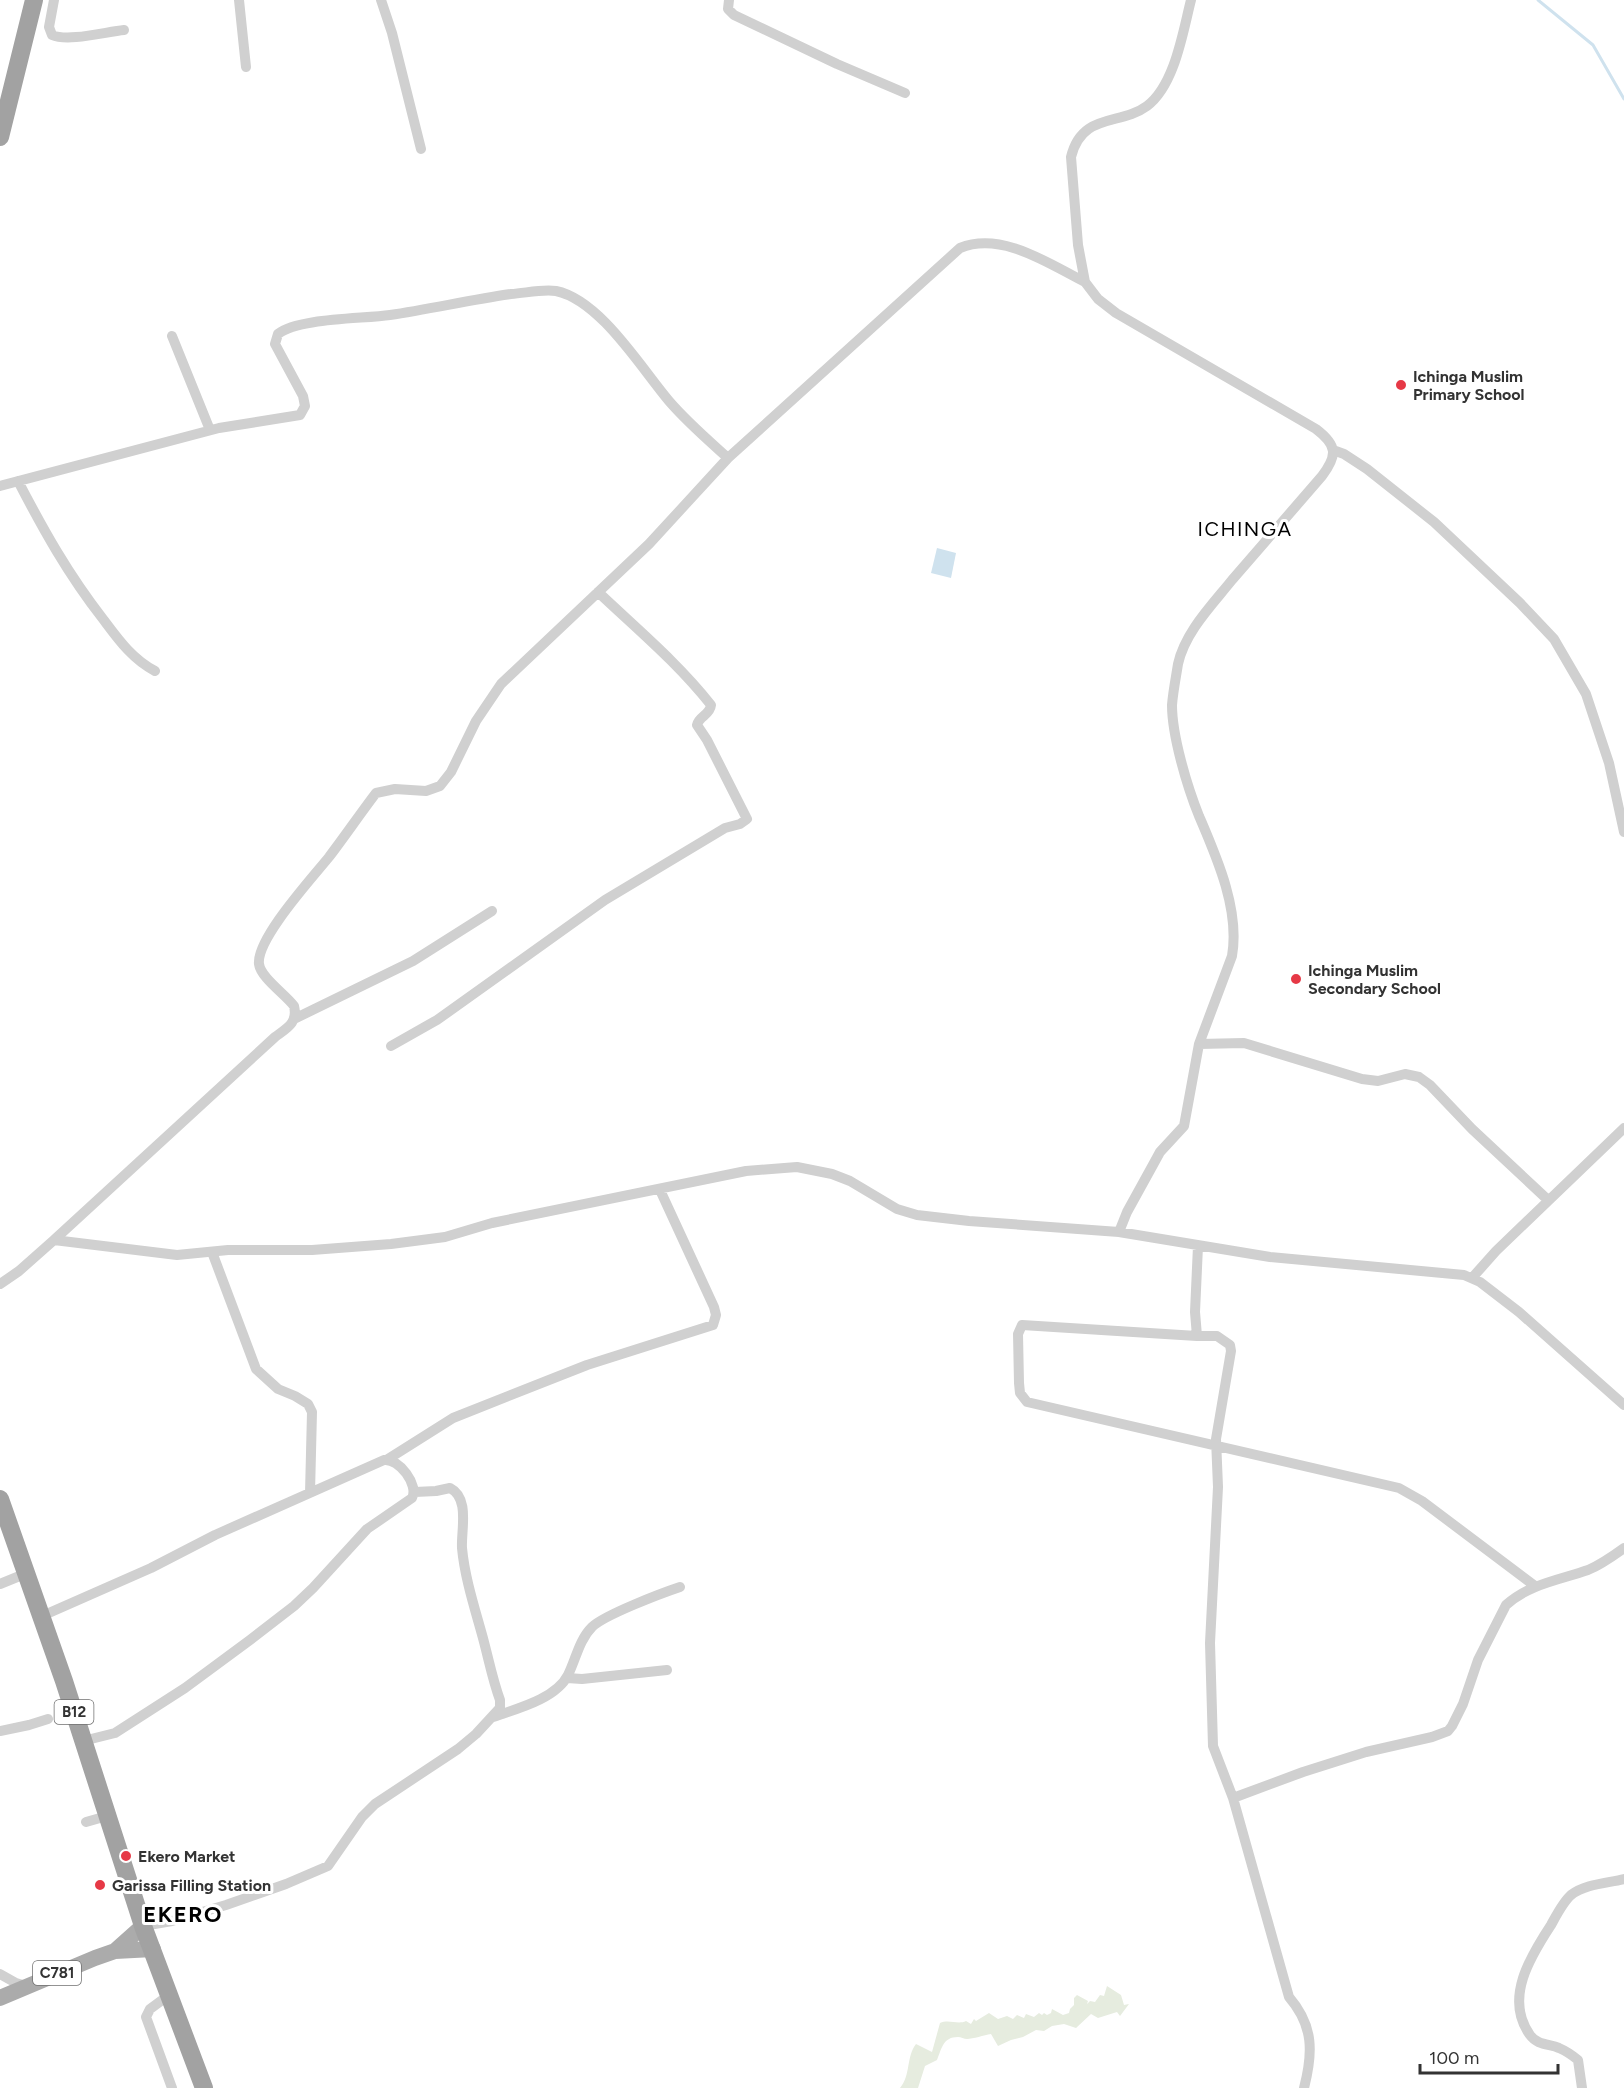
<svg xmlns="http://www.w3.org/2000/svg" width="1624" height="2088" viewBox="0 0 1624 2088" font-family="Figtree,sans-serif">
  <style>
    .green { fill: #e6ecdf }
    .water { fill: #cfe2ee }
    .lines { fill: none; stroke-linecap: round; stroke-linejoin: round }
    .stream { stroke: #cfe2ee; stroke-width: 3 }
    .minor { stroke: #d0d0d0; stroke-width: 10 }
    .primary { stroke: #ababab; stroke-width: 16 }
    .trunk { stroke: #a2a2a2; stroke-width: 18 }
    .poi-dot { fill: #e63946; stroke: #fff; stroke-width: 2 }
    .labels { text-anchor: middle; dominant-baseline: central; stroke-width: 6; stroke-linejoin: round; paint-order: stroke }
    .shield { fill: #fff; stroke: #707070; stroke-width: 1.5 }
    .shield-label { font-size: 15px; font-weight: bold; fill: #333 }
    .poi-label { font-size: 16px; font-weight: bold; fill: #333; stroke: #fff; text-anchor: start }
    .quarter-label { font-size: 20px; letter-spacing: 1.5px; fill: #000; stroke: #fff }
    .district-label { font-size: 22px; font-weight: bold; letter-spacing: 1.5px; fill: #000; stroke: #fff }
  </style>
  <rect width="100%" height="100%" fill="#fff"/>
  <path class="green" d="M1107 1986 1121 1995 1124 2005 1129 2004 1120 2016 1117 2012 1098 2018 1091 2014 1076 2028 1064 2024 1052 2026 1044 2031 1036 2030 1023 2037 1011 2040 998 2046 991 2034C984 2035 973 2039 967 2039 964 2039 961 2037 958 2037 943 2037 942 2048 937 2060L925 2066 918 2088H900C911 2075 906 2057 916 2044L932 2052 940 2023C949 2019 958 2025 966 2021L971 2024 974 2019 976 2021 989 2013 998 2019 1007 2016 1013 2019 1017 2015 1024 2018 1026 2014 1034 2017 1039 2013 1042 2015 1044 2013 1047 2015 1051 2013 1052 2009 1063 2015 1069 2013 1070 2009 1074 2005V1998L1077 1995 1088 2001 1087 2004 1090 2001 1095 2002 1100 1995 1104 1996Z"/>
  <path class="water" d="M937 548 956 553 951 578 931 573Z"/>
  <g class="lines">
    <path class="stream" d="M1538 0 1593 45 1624 99"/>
    <path class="minor" d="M54 0 49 27 52 35C68 42 105 32 124 30
      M239 0 246 67
      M381 0 392 33 421 149
      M729 0 728 9 734 15 837 64 905 93
      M172 336 210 430
      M1333 450 1344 454 1367 469 1434 522 1520 603 1554 639 1586 694 1609 763 1624 832
      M18 481C44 531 68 574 103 619 118 639 132 659 155 671
      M0 486 219 428 300 415 305 406 303 396 275 344 278 334C298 318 362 319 390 315 430 309 470 300 511 294 526 293 542 289 556 291 600 300 641 368 669 401 687 422 708 440 728 458
      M294 1019 413 961 492 911
      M1199 1044 1244 1043 1362 1079 1378 1081 1405 1074 1419 1077 1430 1085 1472 1129 1548 1200
      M391 1046 437 1020 605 900 725 828 740 824 747 819 707 740 697 725C699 716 710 715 711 705 678 663 637 629 598 592
      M1119 1232 1127 1212 1154 1163 1160 1152 1184 1126 1199 1044 1232 956C1240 910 1217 858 1199 816 1187 786 1172 736 1172 705 1173 692 1176 677 1178 664 1185 632 1212 605 1232 580 1262 545 1292 511 1322 476 1338 455 1337 445 1316 429L1116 313 1098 299 1085 282 1078 245 1071 157C1082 112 1120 126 1147 106 1175 85 1183 31 1191 0
      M54 1240 275 1037C287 1028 298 1023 294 1006 285 994 261 978 259 964 256 939 313 877 329 857 345 836 360 814 376 793L395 789 426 791 440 786 451 772 476 721 501 684 649 544 728 458 960 248C1002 231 1049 264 1085 282
      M1198 1246 1195 1312 1197 1336H1217L1230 1345 1231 1351 1216 1439 1218 1487 1210 1643 1213 1746 1233 1798 1289 1997C1314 2026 1313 2053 1304 2088
      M212 1252 256 1369 278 1389 295 1396 308 1404 312 1412 310 1493
      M1472 1278 1496 1251 1624 1128
      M0 1284 19 1271 54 1240 177 1255 228 1250H312L391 1244 445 1237 492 1223 746 1171 797 1167 832 1174 850 1181 897 1209 917 1215 969 1221 1119 1232 1270 1257 1464 1275 1480 1282 1519 1312 1624 1405
      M1197 1336 1022 1325 1018 1334 1019 1383 1020 1393 1027 1402 1399 1488 1422 1501 1535 1586
      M388 1459 453 1418 587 1365 713 1325 716 1315 714 1307 660 1190
      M0 1584 27 1573
      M42 1616 151 1568 215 1535 384 1460C399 1458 419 1485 412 1498L367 1529 313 1588 294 1606 250 1640 185 1688 115 1733 83 1741
      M567 1678 582 1679 667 1670
      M493 1717C516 1709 556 1699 568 1675 576 1659 579 1640 592 1627 604 1615 662 1593 680 1587
      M0 1731 29 1725 48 1719
      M1233 1798 1303 1772 1366 1752 1432 1737 1448 1731 1452 1726 1463 1704 1478 1660 1506 1605C1529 1584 1559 1580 1588 1570 1600 1565 1613 1556 1624 1548
      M86 1822 107 1816
      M143 1926 172 1921 226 1905 286 1884 328 1866 362 1817 375 1804 458 1749 476 1734 500 1708V1700C493 1681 489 1661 484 1642 476 1612 465 1580 462 1548 461 1530 470 1498 450 1488L436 1491 415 1492
      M0 1974 16 1983 26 1986
      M169 1995 150 2009 146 2017 172 2088
      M1582 2088 1578 2060C1572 2055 1566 2051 1559 2048 1549 2044 1537 2045 1530 2035 1504 1999 1530 1957 1551 1925 1556 1916 1563 1902 1571 1895 1585 1884 1608 1883 1624 1879"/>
    <path class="primary" d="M115 1951 143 1926
      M0 1998 95 1958 115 1951 153 1949"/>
    <path class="trunk" d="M0 137 34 0
      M0 1499 64 1681 143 1926 204 2088"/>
  </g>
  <g class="poi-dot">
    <circle cx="1401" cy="385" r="6"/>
    <circle cx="1296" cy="979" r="6"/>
    <circle cx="126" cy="1856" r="6"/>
    <circle cx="100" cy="1885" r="6"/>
  </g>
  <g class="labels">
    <g class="shield">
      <rect x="54.5" y="1700" width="39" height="24" rx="4.5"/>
      <rect x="33" y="1961" width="48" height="24" rx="4.5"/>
    </g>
    <g class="shield-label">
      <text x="74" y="1712">B12</text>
      <text x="57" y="1973">C781</text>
    </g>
    <g class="poi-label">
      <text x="1413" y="376">Ichinga Muslim<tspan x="1413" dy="18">Primary School</tspan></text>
      <text x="1308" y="970">Ichinga Muslim<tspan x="1308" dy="18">Secondary School</tspan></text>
      <text x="138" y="1856">Ekero Market</text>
      <text x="112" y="1885">Garissa Filling Station</text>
    </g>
    <g class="quarter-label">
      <text x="1245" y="529">ICHINGA</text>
    </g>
    <g class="district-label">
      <text x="183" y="1914">EKERO</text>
    </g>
  </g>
  <path d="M1420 2064v9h138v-9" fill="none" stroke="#333333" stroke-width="3"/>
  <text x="1429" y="2064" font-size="18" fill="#333333" stroke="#ffffff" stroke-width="4.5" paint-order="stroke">100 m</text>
</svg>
